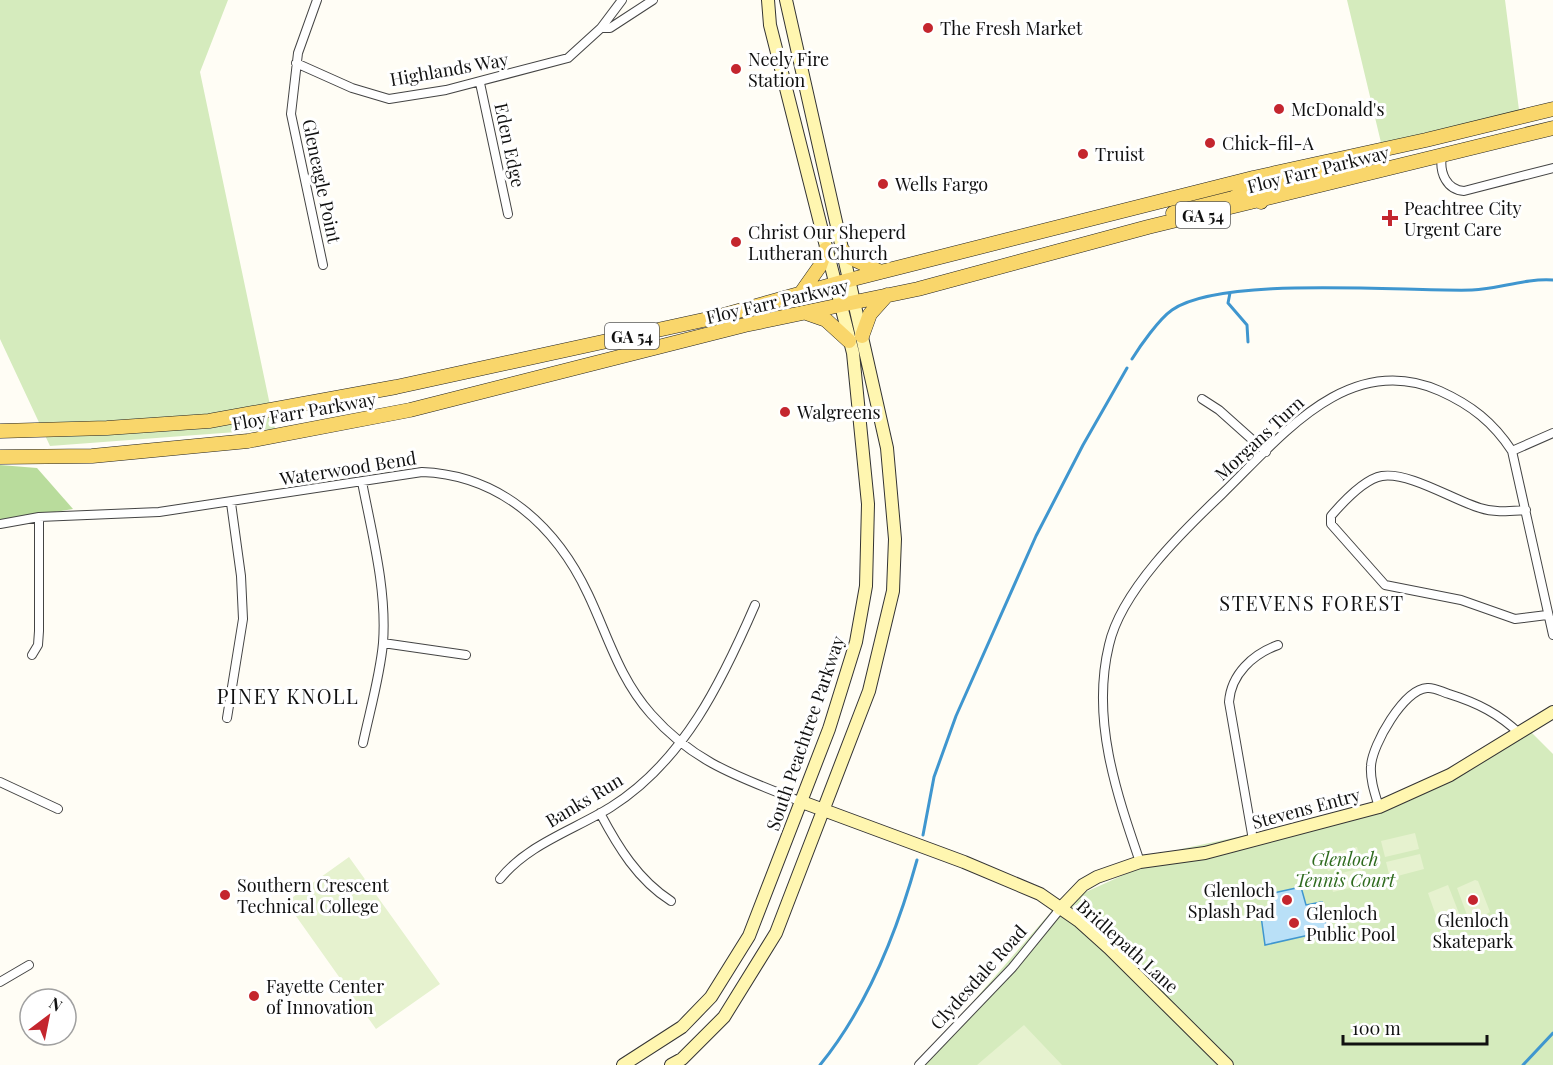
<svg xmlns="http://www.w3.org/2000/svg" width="1553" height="1065" viewBox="0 0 1553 1065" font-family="'Playfair Display',serif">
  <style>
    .green { fill: #d5ebbd }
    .forest { fill: #b9dc9c }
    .pitch { fill: #e6f2cf }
    .water { fill: #b9e0f7; stroke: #3f96cf; stroke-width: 1.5 }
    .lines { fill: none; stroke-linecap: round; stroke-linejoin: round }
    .stream { stroke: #3f96cf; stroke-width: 3 }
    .street-casing { stroke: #444; stroke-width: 10 }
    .secondary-casing { stroke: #333; stroke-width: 14 }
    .primary-casing { stroke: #222; stroke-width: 15 }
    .street { stroke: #fff; stroke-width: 8 }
    .secondary { stroke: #fff6b0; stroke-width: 12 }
    .primary { stroke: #f9d66b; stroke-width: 14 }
    .poi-dot { fill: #c4262e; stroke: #fff; stroke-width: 2 }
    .labels { text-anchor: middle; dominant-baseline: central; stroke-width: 6; stroke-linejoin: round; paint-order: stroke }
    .shield { fill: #fff; stroke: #585858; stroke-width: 1.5 }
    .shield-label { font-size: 16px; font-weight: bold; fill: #111 }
    .poi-label { font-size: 18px; fill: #111; stroke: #fff; text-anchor: start }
    .street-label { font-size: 18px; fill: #111; stroke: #fff }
    .park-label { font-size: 18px; font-style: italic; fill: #2f6b1f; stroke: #fff }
    .neighbourhood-label { font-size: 20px; letter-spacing: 1.5px; fill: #111; stroke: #fff }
  </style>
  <rect width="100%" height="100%" fill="#fffdf5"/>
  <path class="green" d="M0 0H228L200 72 275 429 50 446 0 339Z
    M1347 0H1505L1519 110 1383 151Z
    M1529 730 1553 754V1065H918L1057 905 1181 849 1369 809Z"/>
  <path class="forest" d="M0 465 37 468 73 509 0 521Z"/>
  <path class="pitch" d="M1415 833 1419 849 1385 857 1381 841Z
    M1357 847 1361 862 1328 871 1324 855Z
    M1420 854 1424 869 1390 878 1386 862Z
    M349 857 440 984 376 1029 286 902Z
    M1362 868 1366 884 1333 892 1329 876Z
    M1475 880 1478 881 1490 912 1470 923 1457 888Z
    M1448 885 1462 921 1441 930 1428 893Z
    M1024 1025 1062 1065H977Z"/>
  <path class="water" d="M1301 887 1306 905 1322 902 1327 931 1265 945 1261 916 1272 913 1269 894Z"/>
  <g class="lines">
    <path class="stream" d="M1230 293 1228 303 1247 325 1248 342
      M1132 359C1140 346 1159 319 1172 310 1222 275 1405 292 1472 290 1499 289 1525 278 1553 280
      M923 835 934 777 956 716 1036 536 1083 445 1127 368
      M820 1065C868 1006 897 932 917 860
      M1523 1065 1553 1033"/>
    <g class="street-casing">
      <path id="street" d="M317 0 298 53 291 114 323 265
        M601 28H610L653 0
        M296 63 352 88 389 99 446 90 568 58 601 28 622 0
        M480 83 508 214
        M1442 156C1439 173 1447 190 1464 191L1553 168
        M1202 399 1219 410 1266 452
        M1512 451 1553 433
        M362 482C372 534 387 590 383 643 380 676 370 710 363 743
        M1526 510C1510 511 1495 513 1480 508 1453 500 1410 472 1382 476 1364 479 1343 502 1331 516V524L1385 585 1461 600 1515 619 1547 615
        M0 524 39 517 159 512 422 472C500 475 556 526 588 594 608 636 619 678 651 714 695 764 742 778 802 802
        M383 643 466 655
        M32 655 38 645 39 631V517
        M227 718 243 619 241 576 231 503
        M0 782 58 809
        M1379 807C1375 794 1370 780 1371 766 1372 745 1404 689 1427 688 1434 687 1442 692 1449 694 1478 703 1499 714 1520 734
        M600 813C618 847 638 880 671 901
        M1253 840 1229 702C1231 674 1253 654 1278 645
        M1140 862C1116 792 1091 719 1109 645 1121 591 1183 531 1222 494 1281 437 1348 350 1440 391 1471 405 1493 422 1512 451L1553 635
        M500 879C528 844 574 830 611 807 684 761 722 681 755 605
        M0 982 29 965
        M919 1065 1012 968 1060 909"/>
    </g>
    <g class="secondary-casing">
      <path id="secondary" d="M802 802 964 862 1040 894 1079 921 1109 948 1227 1065
        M1060 909 1083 885 1097 877 1140 862 1205 853 1379 807 1450 775 1553 712
        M623 1065 682 1027 711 997 749 936 829 729 856 642 866 586 868 504 853 353 770 25 768 0
        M671 1065 682 1059 724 1017 776 933 869 691 893 591 895 539 887 448 786 0"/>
    </g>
    <g class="primary-casing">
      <path id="primary" d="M1261 202 1260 193 1265 188 1318 173
        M1173 213 1233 198 1240 195 1253 178
        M842 250 851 258 881 272
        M801 293 820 266 826 249
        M806 313 826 320 849 341
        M862 336 870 314 887 295
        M0 431 107 428 209 421 396 387 717 317 849 280 1253 178 1426 140 1553 109
        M0 457 92 456 248 441 410 410 745 325 918 289 1148 227 1553 128"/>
    </g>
    <use href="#street" class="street"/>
    <use href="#secondary" class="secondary"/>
    <use href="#primary" class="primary"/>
  </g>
  <g class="poi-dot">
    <circle cx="928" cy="28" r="6"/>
    <circle cx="736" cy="69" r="6"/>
    <circle cx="1279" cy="109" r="6"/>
    <circle cx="1210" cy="143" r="6"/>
    <circle cx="1083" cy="154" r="6"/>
    <circle cx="883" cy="184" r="6"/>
    <path d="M1387 209h6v6h6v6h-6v6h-6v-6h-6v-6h6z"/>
    <circle cx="736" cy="242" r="6"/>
    <circle cx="785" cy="412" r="6"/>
    <circle cx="225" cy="895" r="6"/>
    <circle cx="1287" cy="900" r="6"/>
    <circle cx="1473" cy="900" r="6"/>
    <circle cx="1294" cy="923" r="6"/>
    <circle cx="254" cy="996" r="6"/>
  </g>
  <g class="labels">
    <g class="shield">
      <rect x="1176" y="202" width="54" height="26" rx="4.5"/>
      <rect x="605" y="323" width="54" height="26" rx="4.5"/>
    </g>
    <g class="shield-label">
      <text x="1203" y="215">GA 54</text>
      <text x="632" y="336">GA 54</text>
    </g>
    <g class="poi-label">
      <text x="940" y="28">The Fresh Market</text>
      <text x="748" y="59">Neely Fire<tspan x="748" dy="21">Station</tspan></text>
      <text x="1291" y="109">McDonald's</text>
      <text x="1222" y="143">Chick-fil-A</text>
      <text x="1095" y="154">Truist</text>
      <text x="895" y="184">Wells Fargo</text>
      <text x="1404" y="208">Peachtree City<tspan x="1404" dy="21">Urgent Care</tspan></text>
      <text x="748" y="232">Christ Our Sheperd<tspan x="748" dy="21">Lutheran Church</tspan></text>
      <text x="797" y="412">Walgreens</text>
      <text x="237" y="885">Southern Crescent<tspan x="237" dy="21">Technical College</tspan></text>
      <text x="1275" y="890" text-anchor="end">Glenloch<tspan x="1275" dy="21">Splash Pad</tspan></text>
      <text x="1306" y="913">Glenloch<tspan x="1306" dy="21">Public Pool</tspan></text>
      <text x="1473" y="920" text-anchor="middle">Glenloch<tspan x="1473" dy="21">Skatepark</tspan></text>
      <text x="266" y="986">Fayette Center<tspan x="266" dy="21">of Innovation</tspan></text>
    </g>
    <g class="street-label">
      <text transform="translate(449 69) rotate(-10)">Highlands Way</text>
      <text transform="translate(510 145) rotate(78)">Eden Edge</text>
      <text transform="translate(1318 169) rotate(-14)">Floy Farr Parkway</text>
      <text transform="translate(322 181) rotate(78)">Gleneagle Point</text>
      <text transform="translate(777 301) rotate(-13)">Floy Farr Parkway</text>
      <text transform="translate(304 411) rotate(-10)">Floy Farr Parkway</text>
      <text transform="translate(1259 438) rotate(-43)">Morgans Turn</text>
      <text transform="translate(348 468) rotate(-9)">Waterwood Bend</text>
      <text transform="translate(805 733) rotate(-71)">South Peachtree Parkway</text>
      <text transform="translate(584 800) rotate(-31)">Banks Run</text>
      <text transform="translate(1306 808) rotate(-15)">Stevens Entry</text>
      <text transform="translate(1128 946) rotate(42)">Bridlepath Lane</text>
      <text transform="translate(978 977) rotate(-48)">Clydesdale Road</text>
    </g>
    <g class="park-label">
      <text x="1345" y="859">Glenloch<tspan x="1345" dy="21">Tennis Court</tspan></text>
    </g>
    <g class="neighbourhood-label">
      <text x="1312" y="602">STEVENS FOREST</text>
      <text x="288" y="695">PINEY KNOLL</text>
    </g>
  </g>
  <g transform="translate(48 1017) rotate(32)"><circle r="28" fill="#ffffff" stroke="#a0a0a0" stroke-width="1.5"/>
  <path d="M0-4.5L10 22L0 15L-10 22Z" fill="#c4262e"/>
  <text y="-9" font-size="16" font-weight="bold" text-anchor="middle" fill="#111111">N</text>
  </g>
  <path d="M1343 1035v9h144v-9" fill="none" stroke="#111111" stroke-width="3"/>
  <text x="1352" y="1035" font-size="18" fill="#111111" stroke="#ffffff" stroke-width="4.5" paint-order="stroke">100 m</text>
</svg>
